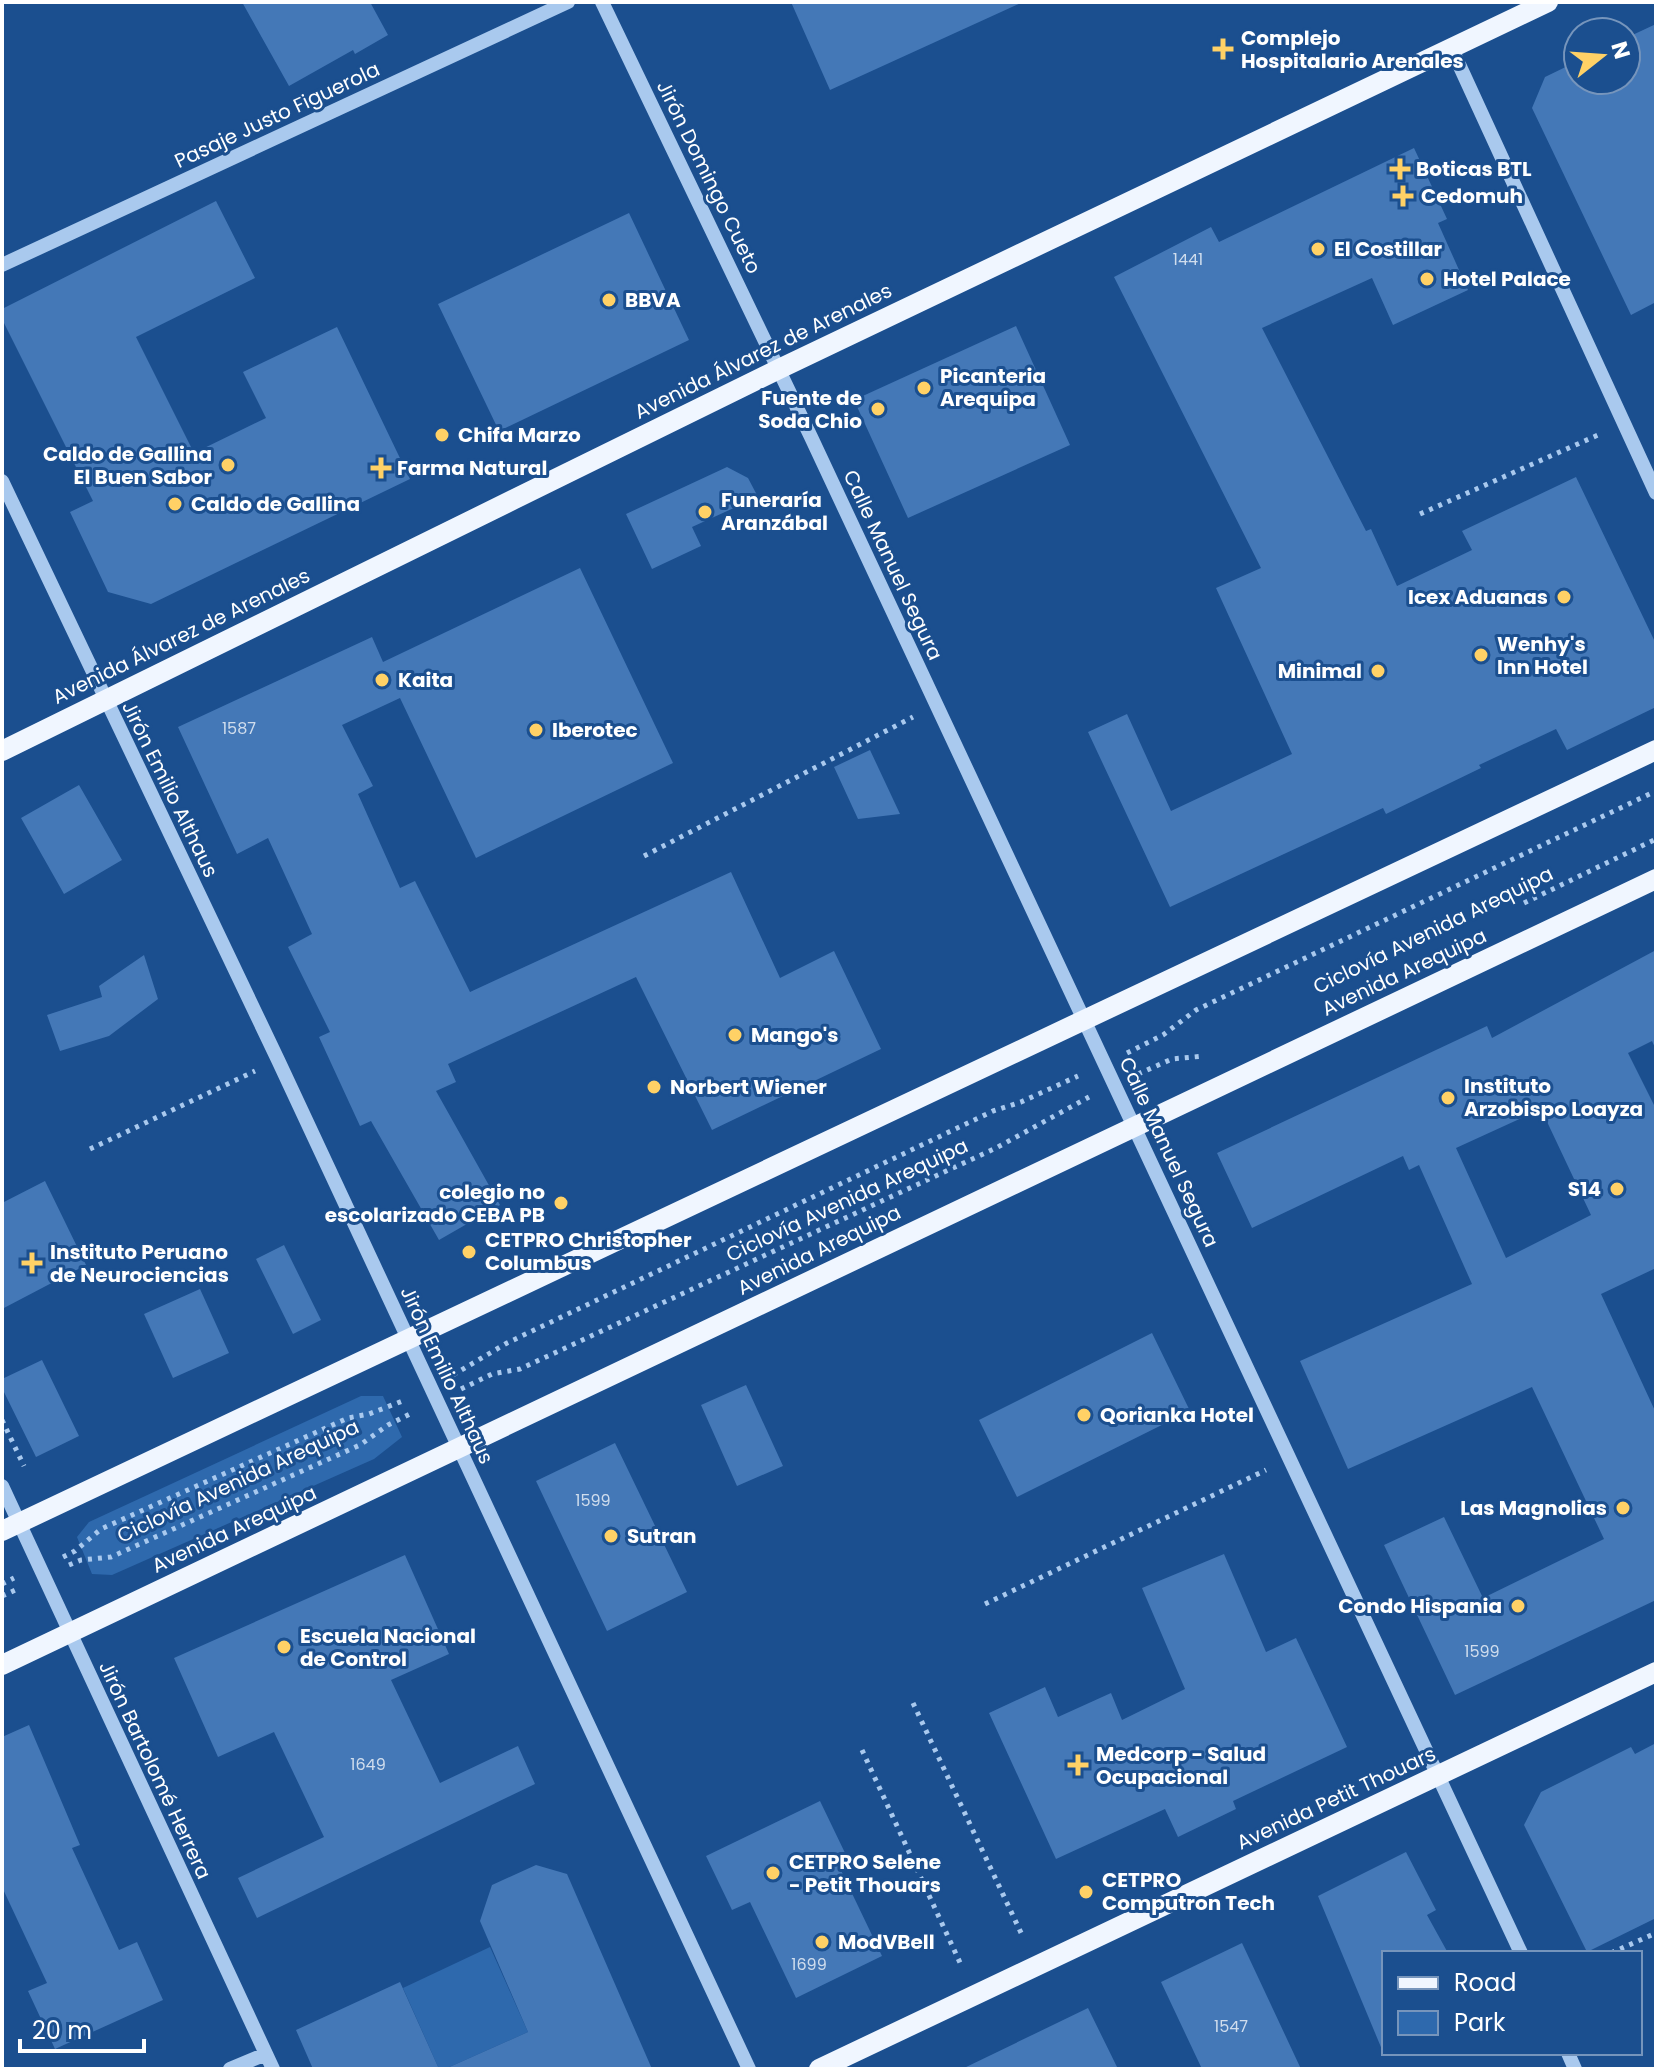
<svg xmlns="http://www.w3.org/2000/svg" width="1658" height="2071" viewBox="0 0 1658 2071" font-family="Poppins,sans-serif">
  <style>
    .green { fill: #2e69ad }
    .building { fill: #4478b7; fill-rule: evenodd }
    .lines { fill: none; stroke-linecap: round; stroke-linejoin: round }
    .path { stroke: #a9c9ee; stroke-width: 5; stroke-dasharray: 4 6; stroke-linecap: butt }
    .minor { stroke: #a9c9ee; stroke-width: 14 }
    .major { stroke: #f0f6ff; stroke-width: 20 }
    .poi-dot { fill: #ffd166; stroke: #1b4f8f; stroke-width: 3 }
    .labels { text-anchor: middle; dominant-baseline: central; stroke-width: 6; stroke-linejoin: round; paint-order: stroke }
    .number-label { font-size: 16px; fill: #d0dded }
    .poi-label { font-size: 20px; font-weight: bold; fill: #fff; stroke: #1b4f8f; text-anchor: start }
    .street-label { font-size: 20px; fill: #fff; stroke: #1b4f8f }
  </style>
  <rect width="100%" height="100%" fill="#1b4f8f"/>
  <path class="green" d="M361 1396H383L402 1437 374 1459 112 1575 92 1574 77 1537 89 1522Z
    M490 1947 528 2032 445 2069H439L403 1988Z"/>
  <path class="building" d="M242 2H370L388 35 355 54 353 50 289 86Z
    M791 2H1023L830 90Z
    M1656 24V302L1631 315 1532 108 1545 77 1578 61V80H1626V38Z
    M1414 148 1447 219 1438 223 1468 290 1393 325 1372 278 1262 328 1366 531 1371 529 1397 586 1472 550 1462 531 1576 477 1656 644V707L1567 750 1556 729 1479 765 1481 768 1386 814 1383 808 1170 907 1088 732 1127 714 1171 811 1292 754 1216 588 1261 568 1114 277 1211 227 1219 242Z
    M216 201 255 278 136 337 194 453 266 418 243 372 337 327 410 479 151 604 108 592 70 512 93 501 2 319V309Z
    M629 213 689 340 499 431 438 304Z
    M1016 326 1070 445 908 518 854 400Z
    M727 467 748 478 758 497 692 527 701 546 652 569 626 514Z
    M580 568 673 763 476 858 400 698 342 725 373 786 358 794 400 888 415 881 470 992 731 872 780 978 834 951 881 1049 712 1130 636 977 448 1064 456 1082 436 1091 500 1205 439 1240 371 1121 360 1126 319 1037 330 1032 288 947 312 934 268 838 237 854 178 727 372 637 383 662Z
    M870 750 900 814 858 819 834 767Z
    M79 785 122 860 64 894 21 818Z
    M1656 950V1050L1652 1041 1628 1053 1656 1109V1268L1601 1294 1656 1413V1600L1455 1695 1384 1545 1444 1517 1483 1598 1604 1539 1532 1387 1348 1469 1300 1361 1472 1284 1419 1165 1409 1170 1403 1156 1252 1228 1217 1153 1487 1026 1492 1038ZM1541 1109 1591 1215 1506 1258 1456 1148Z
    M144 955 158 999 109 1036 60 1051 47 1015 102 997 99 986Z
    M45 1181 86 1265 2 1309V1203Z
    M284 1245 321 1320 293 1334 256 1259Z
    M200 1289 229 1353 173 1378 144 1314Z
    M1152 1333 1190 1411 1017 1497 979 1420Z
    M42 1360 79 1436 36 1457 2 1388V1379Z
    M746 1385 783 1466 737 1486 701 1405Z
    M615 1443 687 1592 607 1631 536 1481Z
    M1224 1554 1266 1652 1296 1638 1347 1747 1233 1801 1236 1809 1178 1837 1165 1809 1056 1859 989 1713 1045 1687 1058 1717 1111 1693 1122 1720 1185 1689 1142 1588Z
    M405 1555 449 1654 391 1680 440 1783 518 1746 535 1784 257 1918 238 1878 324 1837 274 1732 218 1757 174 1658Z
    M29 1725 80 1845 72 1848 119 1950 137 1942 163 2000 55 2049 28 1991 47 1983 2 1887V1737Z
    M1656 1743V1918L1587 1952 1524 1825 1541 1792 1631 1747 1635 1754Z
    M820 1801 846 1855 836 1860 882 1956 796 1998 750 1902 732 1910 706 1856Z
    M1406 1852 1436 1910 1427 1915 1448 1953H1384L1383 2052 1318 1896Z
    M536 1865 567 1874 652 2069H445L528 2032 480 1921 492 1885Z
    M1242 1943 1301 2069H1202L1161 1982Z
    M400 1982 439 2069H313L296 2030Z
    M1088 2008 1118 2069H962Z"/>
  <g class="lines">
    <path class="path" d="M1420 514 1598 435
      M644 856 913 717
      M1524 903 1656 839
      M1127 1053 1163 1035 1196 1010 1656 791
      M1138 1074 1172 1059 1204 1056
      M90 1149 255 1071
      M453 1375 507 1343 993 1111 1021 1102 1078 1076
      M461 1389 492 1374 520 1369 996 1148 1089 1097
      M2 1420 24 1466
      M63 1557 75 1551 101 1529 348 1418 369 1414 405 1400
      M69 1565 81 1560 111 1557 360 1445 388 1425 412 1413
      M2 1584 14 1578
      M2 1596 20 1588
      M985 1604 1266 1470
      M913 1703 1023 1937
      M862 1750 962 1967
      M1611 1953 1656 1933"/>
    <path class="minor" d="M602 2 811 437 1521 1953
      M1451 47 1656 493
      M2 265 568 2
      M2 481 278 1060 749 2069
      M2 1486 273 2069
      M1568 2053 1575 2069
      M230 2069 266 2054"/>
    <path class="major" d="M2 751 779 369 1548 2
      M2 1531 1656 750
      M2 1665 1656 879
      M819 2069 1656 1672"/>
  </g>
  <g class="poi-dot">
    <path d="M1219 37h8v8h8v8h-8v8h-8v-8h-8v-8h8z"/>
    <path d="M1396 157h8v8h8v8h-8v8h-8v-8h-8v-8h8z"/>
    <path d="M1399 184h8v8h8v8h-8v8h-8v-8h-8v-8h8z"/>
    <circle cx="1318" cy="249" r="8"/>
    <circle cx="1427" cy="279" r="8"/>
    <circle cx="609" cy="300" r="8"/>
    <circle cx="924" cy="388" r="8"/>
    <circle cx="878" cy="409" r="8"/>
    <circle cx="442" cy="435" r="8"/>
    <circle cx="228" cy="465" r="8"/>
    <path d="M377 456h8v8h8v8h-8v8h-8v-8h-8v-8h8z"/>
    <circle cx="175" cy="504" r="8"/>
    <circle cx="705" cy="512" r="8"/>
    <circle cx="1564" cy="597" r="8"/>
    <circle cx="1481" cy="655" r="8"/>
    <circle cx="1378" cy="671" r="8"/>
    <circle cx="382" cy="680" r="8"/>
    <circle cx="536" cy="730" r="8"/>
    <circle cx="735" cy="1035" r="8"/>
    <circle cx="654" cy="1087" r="8"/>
    <circle cx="1448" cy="1098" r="8"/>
    <circle cx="1617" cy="1189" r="8"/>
    <circle cx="561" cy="1203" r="8"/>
    <circle cx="469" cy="1252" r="8"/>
    <path d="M28 1251h8v8h8v8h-8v8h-8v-8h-8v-8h8z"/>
    <circle cx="1084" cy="1415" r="8"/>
    <circle cx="1623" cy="1508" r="8"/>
    <circle cx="611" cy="1536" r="8"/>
    <circle cx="1518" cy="1606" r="8"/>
    <circle cx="284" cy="1647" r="8"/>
    <path d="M1074 1753h8v8h8v8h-8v8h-8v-8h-8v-8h8z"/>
    <circle cx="773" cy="1873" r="8"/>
    <circle cx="1086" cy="1892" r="8"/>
    <circle cx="822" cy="1942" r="8"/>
  </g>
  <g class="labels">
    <g class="number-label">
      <text x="1188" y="259">1441</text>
      <text x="239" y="728">1587</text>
      <text x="593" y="1500">1599</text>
      <text x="1482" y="1651">1599</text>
      <text x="368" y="1764">1649</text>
      <text x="809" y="1964">1699</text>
      <text x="1231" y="2026">1547</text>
    </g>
    <g class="poi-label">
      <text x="1241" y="38">Complejo<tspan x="1241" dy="23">Hospitalario Arenales</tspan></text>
      <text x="1416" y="169">Boticas BTL</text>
      <text x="1421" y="196">Cedomuh</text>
      <text x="1334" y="249">El Costillar</text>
      <text x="1443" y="279">Hotel Palace</text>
      <text x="625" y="300">BBVA</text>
      <text x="940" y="376">Picanteria<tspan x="940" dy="23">Arequipa</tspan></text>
      <text x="862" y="398" text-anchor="end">Fuente de<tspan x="862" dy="23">Soda Chio</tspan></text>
      <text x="458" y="435">Chifa Marzo</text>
      <text x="212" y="454" text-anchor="end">Caldo de Gallina<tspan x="212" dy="23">El Buen Sabor</tspan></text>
      <text x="397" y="468">Farma Natural</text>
      <text x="721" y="500">Funeraría<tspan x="721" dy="23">Aranzábal</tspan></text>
      <text x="191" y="504">Caldo de Gallina</text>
      <text x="1548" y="597" text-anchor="end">Icex Aduanas</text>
      <text x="1497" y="644">Wenhy's<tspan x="1497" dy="23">Inn Hotel</tspan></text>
      <text x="1362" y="671" text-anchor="end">Minimal</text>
      <text x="398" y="680">Kaita</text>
      <text x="552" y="730">Iberotec</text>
      <text x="751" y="1035">Mango's</text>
      <text x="1464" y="1086">Instituto<tspan x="1464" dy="23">Arzobispo Loayza</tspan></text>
      <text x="670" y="1087">Norbert Wiener</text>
      <text x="1601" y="1189" text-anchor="end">S14</text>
      <text x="545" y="1192" text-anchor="end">colegio no<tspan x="545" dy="23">escolarizado CEBA PB</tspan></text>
      <text x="485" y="1240">CETPRO Christopher<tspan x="485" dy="23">Columbus</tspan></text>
      <text x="50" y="1252">Instituto Peruano<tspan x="50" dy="23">de Neurociencias</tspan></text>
      <text x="1100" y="1415">Qorianka Hotel</text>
      <text x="1607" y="1508" text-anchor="end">Las Magnolias</text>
      <text x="627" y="1536">Sutran</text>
      <text x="1502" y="1606" text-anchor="end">Condo Hispania</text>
      <text x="300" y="1636">Escuela Nacional<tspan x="300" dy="23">de Control</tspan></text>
      <text x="1096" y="1754">Medcorp - Salud<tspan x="1096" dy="23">Ocupacional</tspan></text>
      <text x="789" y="1862">CETPRO Selene<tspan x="789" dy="23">- Petit Thouars</tspan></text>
      <text x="1102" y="1880">CETPRO<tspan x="1102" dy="23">Computron Tech</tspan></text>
      <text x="838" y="1942">ModVBell</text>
    </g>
    <g class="street-label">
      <text transform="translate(277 115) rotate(-25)">Pasaje Justo Figuerola</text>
      <text transform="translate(709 177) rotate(64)">Jirón Domingo Cueto</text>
      <text transform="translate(763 351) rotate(-26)">Avenida Álvarez de Arenales</text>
      <text transform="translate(893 565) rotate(65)">Calle Manuel Segura</text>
      <text transform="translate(181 636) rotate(-26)">Avenida Álvarez de Arenales</text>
      <text transform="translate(170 789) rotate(64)">Jirón Emilio Althaus</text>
      <text transform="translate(1433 930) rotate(-26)">Ciclovía Avenida Arequipa</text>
      <text transform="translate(1404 972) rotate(-25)">Avenida Arequipa</text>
      <text transform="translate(1169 1152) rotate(65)">Calle Manuel Segura</text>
      <text transform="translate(847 1200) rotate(-25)">Ciclovía Avenida Arequipa</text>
      <text transform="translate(819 1250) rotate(-26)">Avenida Arequipa</text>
      <text transform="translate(447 1375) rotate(65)">Jirón Emilio Althaus</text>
      <text transform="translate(238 1481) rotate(-25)">Ciclovía Avenida Arequipa</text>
      <text transform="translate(234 1529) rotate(-25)">Avenida Arequipa</text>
      <text transform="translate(155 1770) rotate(65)">Jirón Bartolomé Herrera</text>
      <text transform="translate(1336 1798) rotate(-25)">Avenida Petit Thouars</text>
    </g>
  </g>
  <rect width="1658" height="2071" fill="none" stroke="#ffffff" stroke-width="8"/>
  <rect x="1382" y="1951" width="260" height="104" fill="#1b4f8f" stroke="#7695bc" stroke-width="2"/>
  <rect x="1398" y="1977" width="40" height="12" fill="#f0f6ff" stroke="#7695bc" stroke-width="2"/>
  <text x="1454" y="1991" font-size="24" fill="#ffffff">Road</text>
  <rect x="1398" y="2011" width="40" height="24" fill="#2e69ad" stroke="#7695bc" stroke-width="2"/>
  <text x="1454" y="2031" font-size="24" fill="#ffffff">Park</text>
  <g transform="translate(1602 56) rotate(73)"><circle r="38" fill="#1b4f8f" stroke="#7695bc" stroke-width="2"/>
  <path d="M0-6L14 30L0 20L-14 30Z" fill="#ffd166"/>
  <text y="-12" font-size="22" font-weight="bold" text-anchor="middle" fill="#ffffff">N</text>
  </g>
  <path d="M20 2039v12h124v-12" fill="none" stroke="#ffffff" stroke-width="4"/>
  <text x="32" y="2039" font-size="24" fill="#ffffff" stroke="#1b4f8f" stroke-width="6" paint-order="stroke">20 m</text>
</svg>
